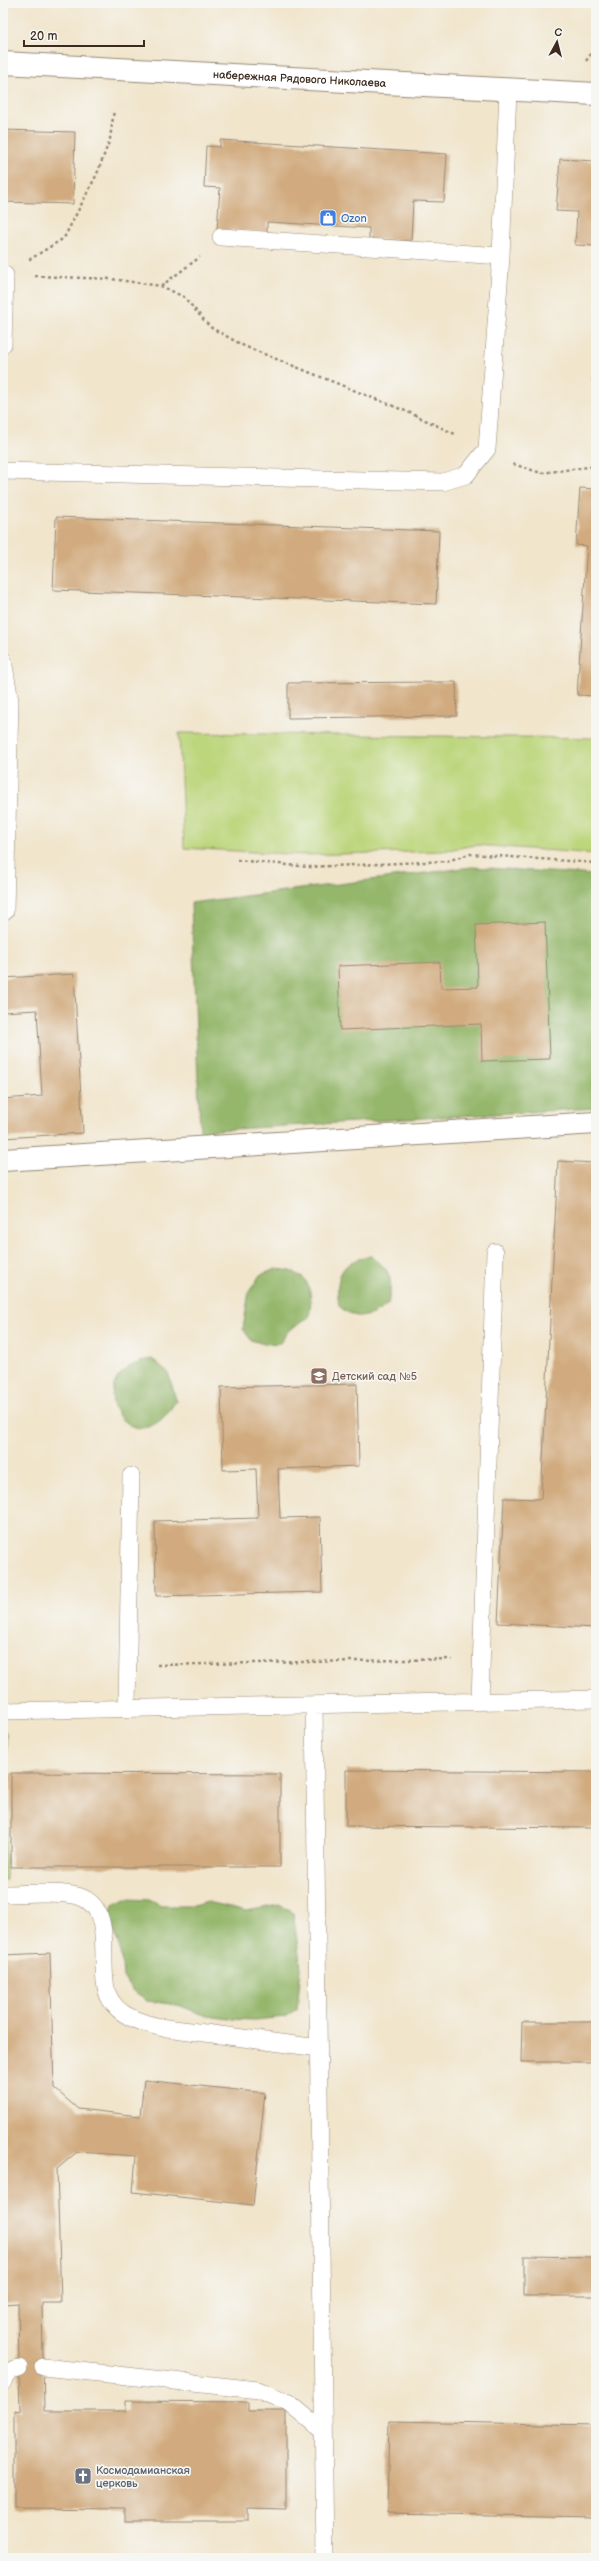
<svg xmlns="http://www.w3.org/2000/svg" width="599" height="2561" viewBox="0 0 599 2561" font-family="'Balsamiq Sans',sans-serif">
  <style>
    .green { fill: #bcd67c; stroke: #7c804d }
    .forest { fill: #95b76c; stroke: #687045 }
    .building { fill: #d1ab7f }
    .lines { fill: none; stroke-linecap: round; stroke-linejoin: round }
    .service-casing { stroke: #968875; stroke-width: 18 }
    .pedestrian-casing { stroke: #968875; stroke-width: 24 }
    .tertiary-casing { stroke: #968875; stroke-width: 24 }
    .path { stroke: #968875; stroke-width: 2.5; stroke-dasharray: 3 3; stroke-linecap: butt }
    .service { stroke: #fff; stroke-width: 17 }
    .pedestrian { stroke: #fff; stroke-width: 22 }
    .tertiary { stroke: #fff; stroke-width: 22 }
    .labels { text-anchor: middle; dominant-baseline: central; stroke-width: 3.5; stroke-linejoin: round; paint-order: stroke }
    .street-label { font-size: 11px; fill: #3b2a1e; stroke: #f6f6f2 }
    .shop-label { font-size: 11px; fill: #366cbe; stroke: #f6f6f2; text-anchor: start }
    .education-label { font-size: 11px; fill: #785e54; stroke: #f6f6f2; text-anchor: start }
    .worship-label { font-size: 11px; fill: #5b616d; stroke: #f6f6f2; text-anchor: start }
  </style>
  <rect width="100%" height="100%" fill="#f6f6f2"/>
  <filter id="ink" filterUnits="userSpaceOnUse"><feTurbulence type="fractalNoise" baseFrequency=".025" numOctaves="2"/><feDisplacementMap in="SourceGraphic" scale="8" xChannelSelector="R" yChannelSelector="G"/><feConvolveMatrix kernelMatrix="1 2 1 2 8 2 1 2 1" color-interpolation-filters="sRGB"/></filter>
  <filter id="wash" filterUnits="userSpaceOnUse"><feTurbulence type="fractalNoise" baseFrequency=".012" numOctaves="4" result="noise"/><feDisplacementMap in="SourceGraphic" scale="16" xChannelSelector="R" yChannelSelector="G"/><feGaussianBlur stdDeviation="0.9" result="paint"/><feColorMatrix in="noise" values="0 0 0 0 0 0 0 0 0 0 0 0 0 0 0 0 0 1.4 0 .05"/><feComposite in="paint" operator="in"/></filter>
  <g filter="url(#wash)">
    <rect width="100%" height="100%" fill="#f1e5cc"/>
    <path class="green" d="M179 733 596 738V854L476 845 442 851 305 855 184 848Z
      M3 1732H6V1880H3Z"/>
    <path class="forest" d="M472 867 596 875V1108L200 1131 191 903Z
      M371 1256C392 1272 393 1278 388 1304 371 1318 357 1322 339 1306 335 1278 339 1261 371 1256Z
      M276 1269C309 1271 314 1288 309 1317L289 1330 280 1343 264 1344 251 1340 243 1329 249 1292 260 1275Z
      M152 1359 168 1372 176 1400C134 1476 70 1374 152 1359Z
      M125 1899 149 1900 161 1906H193L208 1902 247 1911 279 1905 293 1913 301 1968 297 2010 285 2017 255 2020 230 2019 207 2016 178 2005 147 2001 132 1991 123 1977 121 1952 110 1919 113 1905Z"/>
    <g id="blocks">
      <path class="building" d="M3 130 75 132 73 204 3 202Z
        M220 140 447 154 444 202 413 201 411 241 369 239V228L267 222V232L217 230 220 188 204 187 206 146 220 147Z
        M560 159 596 161V246L575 245 577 212 556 211Z
        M595 343H596V382H592Z
        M580 488 596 489V696L577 695 587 546 576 545Z
        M56 517 439 531 436 604 53 590Z
        M456 682 457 716 288 718V683Z
        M545 922 550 1059 482 1061 481 1024 340 1030 338 966 440 962 441 988 478 987 476 925Z
        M74 974 83 1133 3 1138V1099L42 1096 37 1010 3 1012V978Z
        M558 1161 596 1163V1628L498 1623 504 1498 541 1499Z
        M357 1384 359 1466 278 1469 280 1518 320 1517 322 1592 156 1596 155 1521 258 1518 256 1469 223 1470 221 1387Z
        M346 1770 596 1772V1828L346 1826Z
        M11 1773 280 1774V1867H11Z
        M50 1953 54 2088 78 2109 140 2116 144 2080 265 2093 253 2205 133 2192 136 2156 77 2152 57 2169 61 2303H42L44 2411H126V2401L248 2402V2411H286V2510L247 2509V2521H125V2509L14 2508V2410L20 2411 19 2368 18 2303 3 2304V1955Z
        M522 2022H596V2062H521Z
        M524 2256 596 2257V2296H524Z
        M389 2421 596 2425V2517L387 2513Z"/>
    </g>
  </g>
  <g filter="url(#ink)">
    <use href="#blocks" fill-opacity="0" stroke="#968875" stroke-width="1"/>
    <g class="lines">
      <g class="service-casing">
        <path id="service" d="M221 237 501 256
          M3 344 5 275
          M3 471 443 482 466 475 487 449 501 256 508 91
          M3 660 10 701 5 911
          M480 1701 495 1252
          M314 1705 325 2558
          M127 1708 131 1476
          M3 1711 596 1699
          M3 1894C25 1894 51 1891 73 1895 121 1903 94 1970 110 1999 120 2017 141 2022 159 2027L319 2048
          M43 2367 258 2390 289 2403 323 2431
          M3 2382C6 2373 10 2369 19 2368"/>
      </g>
      <g class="pedestrian-casing">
        <path id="pedestrian" d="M3 1160 596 1123"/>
      </g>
      <g class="tertiary-casing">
        <g id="tertiary">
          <path id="s1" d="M3 63 596 94"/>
        </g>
      </g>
      <path class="path" d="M586 61 596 47
        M29 260 64 238 97 174 110 139 114 110
        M35 276 111 279 161 286 184 297 210 327 244 346 408 412 457 435
        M161 286 200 257
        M513 464 541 473 596 466
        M237 860 309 867 447 861 470 854 596 863
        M157 1665 452 1659"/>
      <use href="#service" class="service"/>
      <use href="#pedestrian" class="pedestrian"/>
      <use href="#tertiary" class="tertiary"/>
    </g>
  </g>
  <defs>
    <g id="shop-square" transform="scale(0.9)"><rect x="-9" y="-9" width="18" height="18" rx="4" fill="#3f7fe0" stroke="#f6f6f2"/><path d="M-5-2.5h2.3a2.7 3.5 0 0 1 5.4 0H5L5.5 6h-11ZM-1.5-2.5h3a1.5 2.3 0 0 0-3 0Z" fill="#fff"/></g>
    <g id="school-square" transform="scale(0.9)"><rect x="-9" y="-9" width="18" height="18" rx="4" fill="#8d6e63" stroke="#f6f6f2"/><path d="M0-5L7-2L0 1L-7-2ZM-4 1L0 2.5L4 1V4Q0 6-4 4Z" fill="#fff"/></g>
    <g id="church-square" transform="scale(0.9)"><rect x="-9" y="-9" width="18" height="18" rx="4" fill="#6b7280" stroke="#f6f6f2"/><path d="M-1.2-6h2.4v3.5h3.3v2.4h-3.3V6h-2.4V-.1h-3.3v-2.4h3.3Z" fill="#fff"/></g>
  </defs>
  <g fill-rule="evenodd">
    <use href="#shop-square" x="328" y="218"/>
    <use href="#school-square" x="319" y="1376"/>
    <use href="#church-square" x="83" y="2476"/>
  </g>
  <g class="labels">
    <g class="street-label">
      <text stroke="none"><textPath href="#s1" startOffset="297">набережная Рядового Николаева</textPath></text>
    </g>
    <g class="shop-label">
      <text x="341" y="218">Ozon</text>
    </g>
    <g class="education-label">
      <text x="332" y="1376">Детский сад №5</text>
    </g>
    <g class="worship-label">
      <text x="96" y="2470">Космодамианская<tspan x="96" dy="13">церковь</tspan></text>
    </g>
  </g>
  <rect width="599" height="2561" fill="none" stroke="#f6f6f2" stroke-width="16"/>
  <g transform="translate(557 42) rotate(7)" stroke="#f6f6f2" stroke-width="3" paint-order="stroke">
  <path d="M0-3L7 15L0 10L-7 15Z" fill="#3b2a1e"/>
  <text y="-6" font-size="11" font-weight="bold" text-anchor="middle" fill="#3b2a1e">С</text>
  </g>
  <path d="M24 40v6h120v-6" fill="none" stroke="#3b2a1e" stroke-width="2"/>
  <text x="30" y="40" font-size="12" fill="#3b2a1e" stroke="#f6f6f2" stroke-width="3" paint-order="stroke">20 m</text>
</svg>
